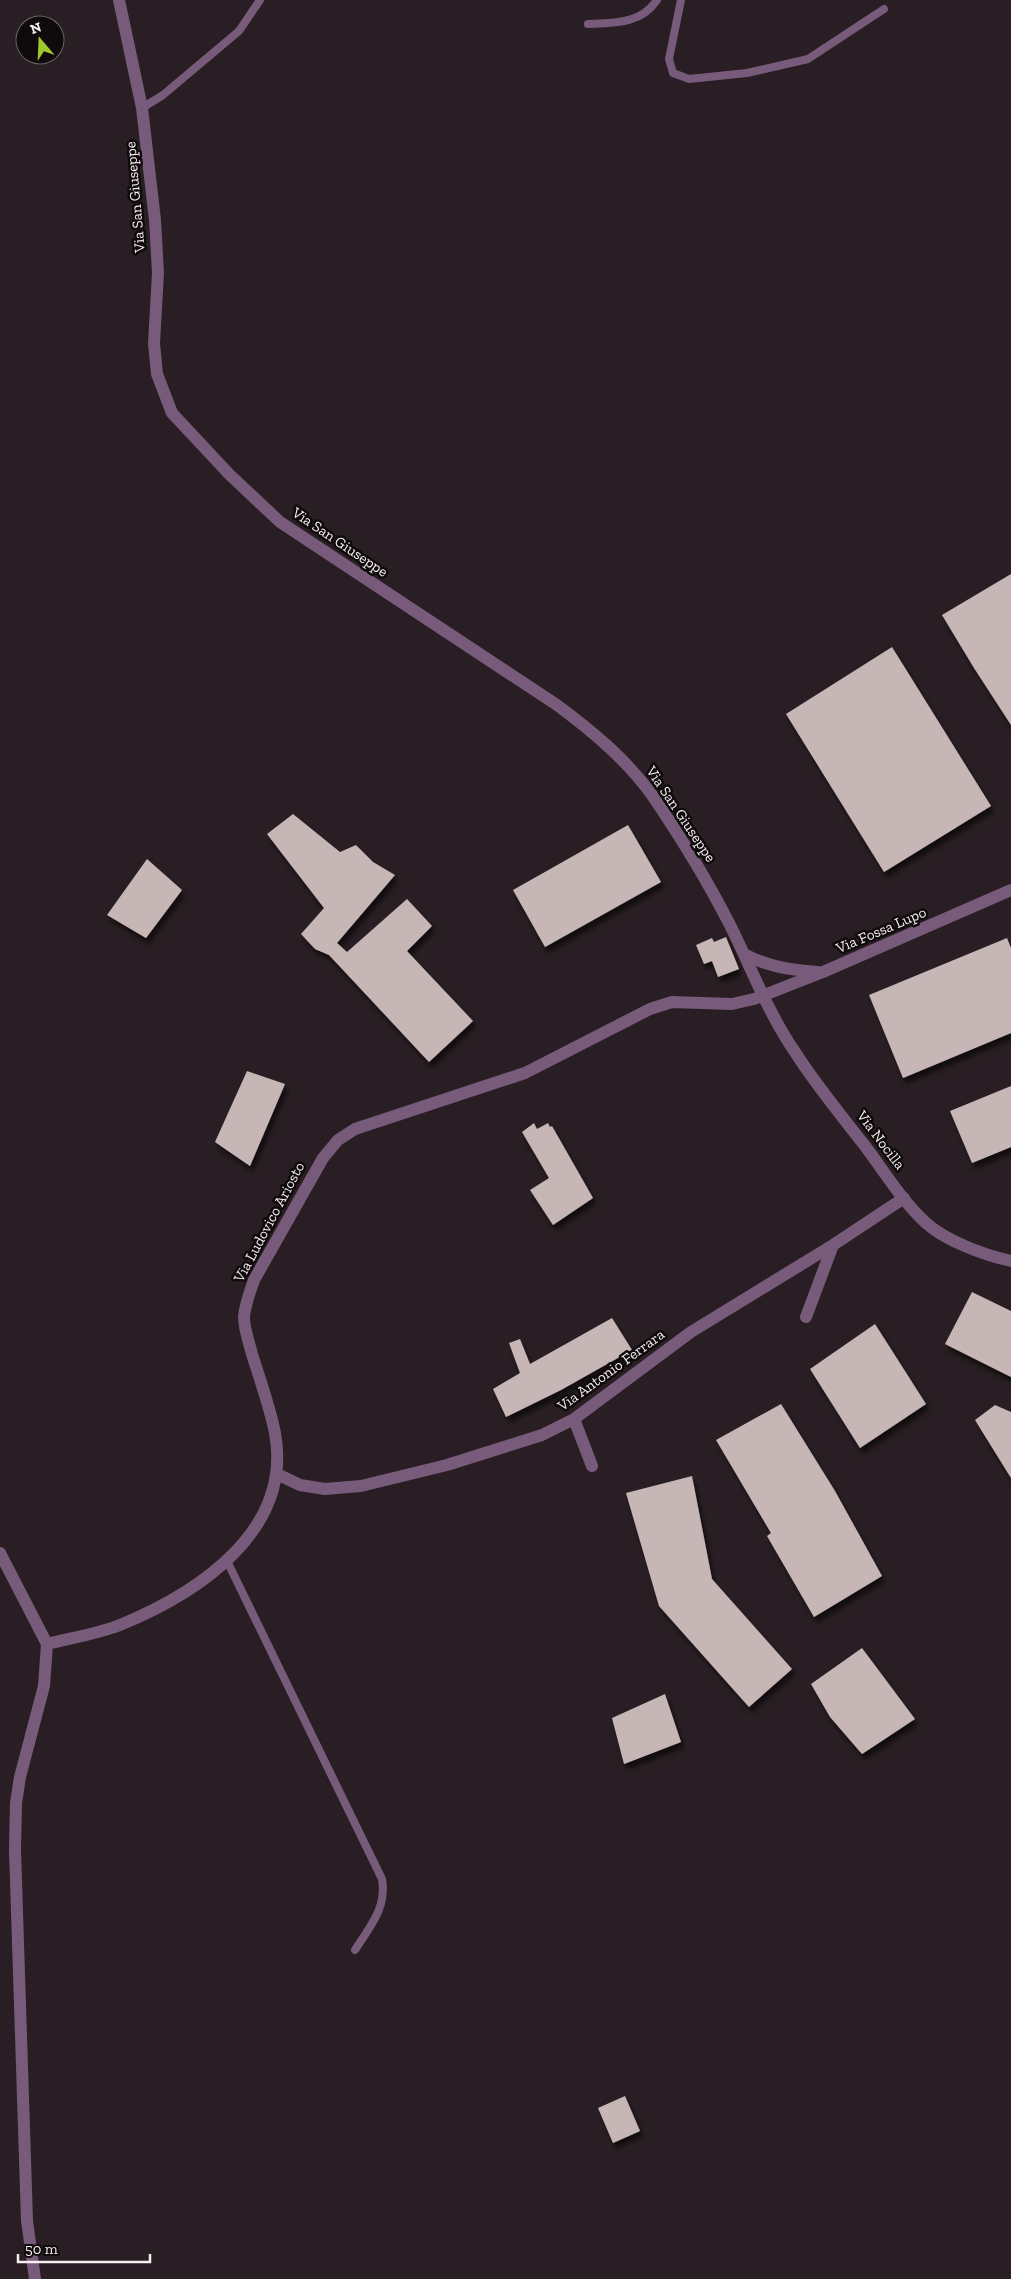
<svg xmlns="http://www.w3.org/2000/svg" width="1011" height="2279" viewBox="0 0 1011 2279" font-family="'Zilla Slab',serif">
  <style>
    .building { fill: #c6b6b6; filter: url(#shadow) }
    .lines { fill: none; stroke-linecap: round; stroke-linejoin: round }
    .service { stroke: #785b7a; stroke-width: 8 }
    .minor { stroke: #785b7a; stroke-width: 12 }
    .tertiary { stroke: #785b7a; stroke-width: 12 }
    .labels { text-anchor: middle; dominant-baseline: central; stroke-width: 5; stroke-linejoin: round; paint-order: stroke }
    .street-label { font-size: 15px; fill: #f6eef1; stroke: #0f0a0c }
  </style>
  <defs>
    <filter id="shadow"><feDropShadow dx="3" dy="5.5" stdDeviation="2.5" flood-color="#0009"/></filter>
  </defs>
  <rect width="100%" height="100%" fill="#291e23"/>
  <path class="building" d="M1011 574V725L974 668 942 615Z
    M892 647 991 806 884 872 786 714Z
    M293 814 340 852 356 845 373 862 395 875 337 943 347 952 407 899 432 926 407 951 473 1021 429 1062 329 955 315 949 301 934 324 908 267 834Z
    M628 825 661 882 545 947 513 890Z
    M147 859 182 890 146 938 107 915Z
    M726 937 739 969 718 977 712 961 704 964 696 945 712 938 714 942Z
    M1007 938 1011 948V1033L903 1078 869 995Z
    M247 1071 285 1084 250 1166 215 1142Z
    M1011 1086V1147L972 1163 950 1111Z
    M534 1123 537 1129 548 1123 550 1127 552 1126 593 1198 553 1225 530 1190 549 1178 522 1132Z
    M972 1292 1011 1311V1377L945 1344Z
    M612 1318 632 1350 561 1390 506 1417 493 1389 520 1373 509 1343 520 1339 530 1364Z
    M875 1324 926 1404 860 1448 810 1369Z
    M781 1404 835 1491 882 1576 814 1617 767 1536 771 1533 716 1440Z
    M995 1405 1011 1412V1478L975 1420Z
    M692 1476 712 1579 792 1669 749 1707 659 1606 626 1493Z
    M862 1648 915 1719 862 1754 830 1717 811 1684Z
    M665 1694 681 1742 624 1764 612 1718Z
    M625 2096 640 2131 613 2143 598 2108Z"/>
  <g class="lines">
    <path class="service" d="M681 0 669 59 673 73 689 79 747 73 808 59 884 9
      M588 24C615 23 641 24 657 0
      M142 108 163 95 239 31 260 0
      M227 1561 382 1879C387 1908 370 1926 355 1950"/>
    <path class="minor" d="M806 1317 833 1245
      M574 1419 592 1466
      M277 1474 300 1485 325 1489 361 1486 447 1465 542 1435 574 1419 691 1332 833 1245 904 1198
      M35 2279 27 2221 15 1850 16 1803 20 1777 44 1686 47 1644"/>
    <path class="tertiary" d="M119 0 142 108 155 220 158 273 154 343 157 374 172 413 229 474 280 522 557 705C592 731 626 759 652 795 680 836 707 880 730 925 751 967 768 1013 795 1052 816 1085 841 1115 865 1146 884 1171 902 1201 926 1223 946 1241 984 1255 1011 1261
      M744 954C768 967 792 970 818 972
      M0 1553 47 1644C71 1638 97 1634 120 1625 198 1593 293 1531 275 1433 270 1407 260 1380 252 1354 249 1342 244 1329 244 1317 245 1304 250 1292 254 1280L323 1158 338 1140 355 1129 525 1073 650 1009 672 1002 732 1004 754 999 823 972 1011 890"/>
  </g>
  <g class="labels">
    <g class="street-label">
      <text transform="translate(135 197) rotate(-95)">Via San Giuseppe</text>
      <text transform="translate(340 542) rotate(34)">Via San Giuseppe</text>
      <text transform="translate(681 814) rotate(56)">Via San Giuseppe</text>
      <text transform="translate(881 930) rotate(-23)">Via Fossa Lupo</text>
      <text transform="translate(881 1140) rotate(53)">Via Nocilla</text>
      <text transform="translate(269 1222) rotate(-62)">Via Ludovico Ariosto</text>
      <text transform="translate(611 1370) rotate(-36)">Via Antonio Ferrara</text>
    </g>
  </g>
  <g transform="translate(40 40) rotate(341)"><circle r="24" fill="#0f0a0c" stroke="#6b6568"/>
  <path d="M0-4L9 19L0 12L-9 19Z" fill="#9fca2d"/>
  <text y="-8" font-size="14" font-weight="bold" text-anchor="middle" fill="#f6eef1">N</text>
  </g>
  <path d="M18 2254v8h132v-8" fill="none" stroke="#f6eef1" stroke-width="2.5"/>
  <text x="25" y="2254" font-size="15" fill="#f6eef1" stroke="#0f0a0c" stroke-width="4" paint-order="stroke">50 m</text>
</svg>
